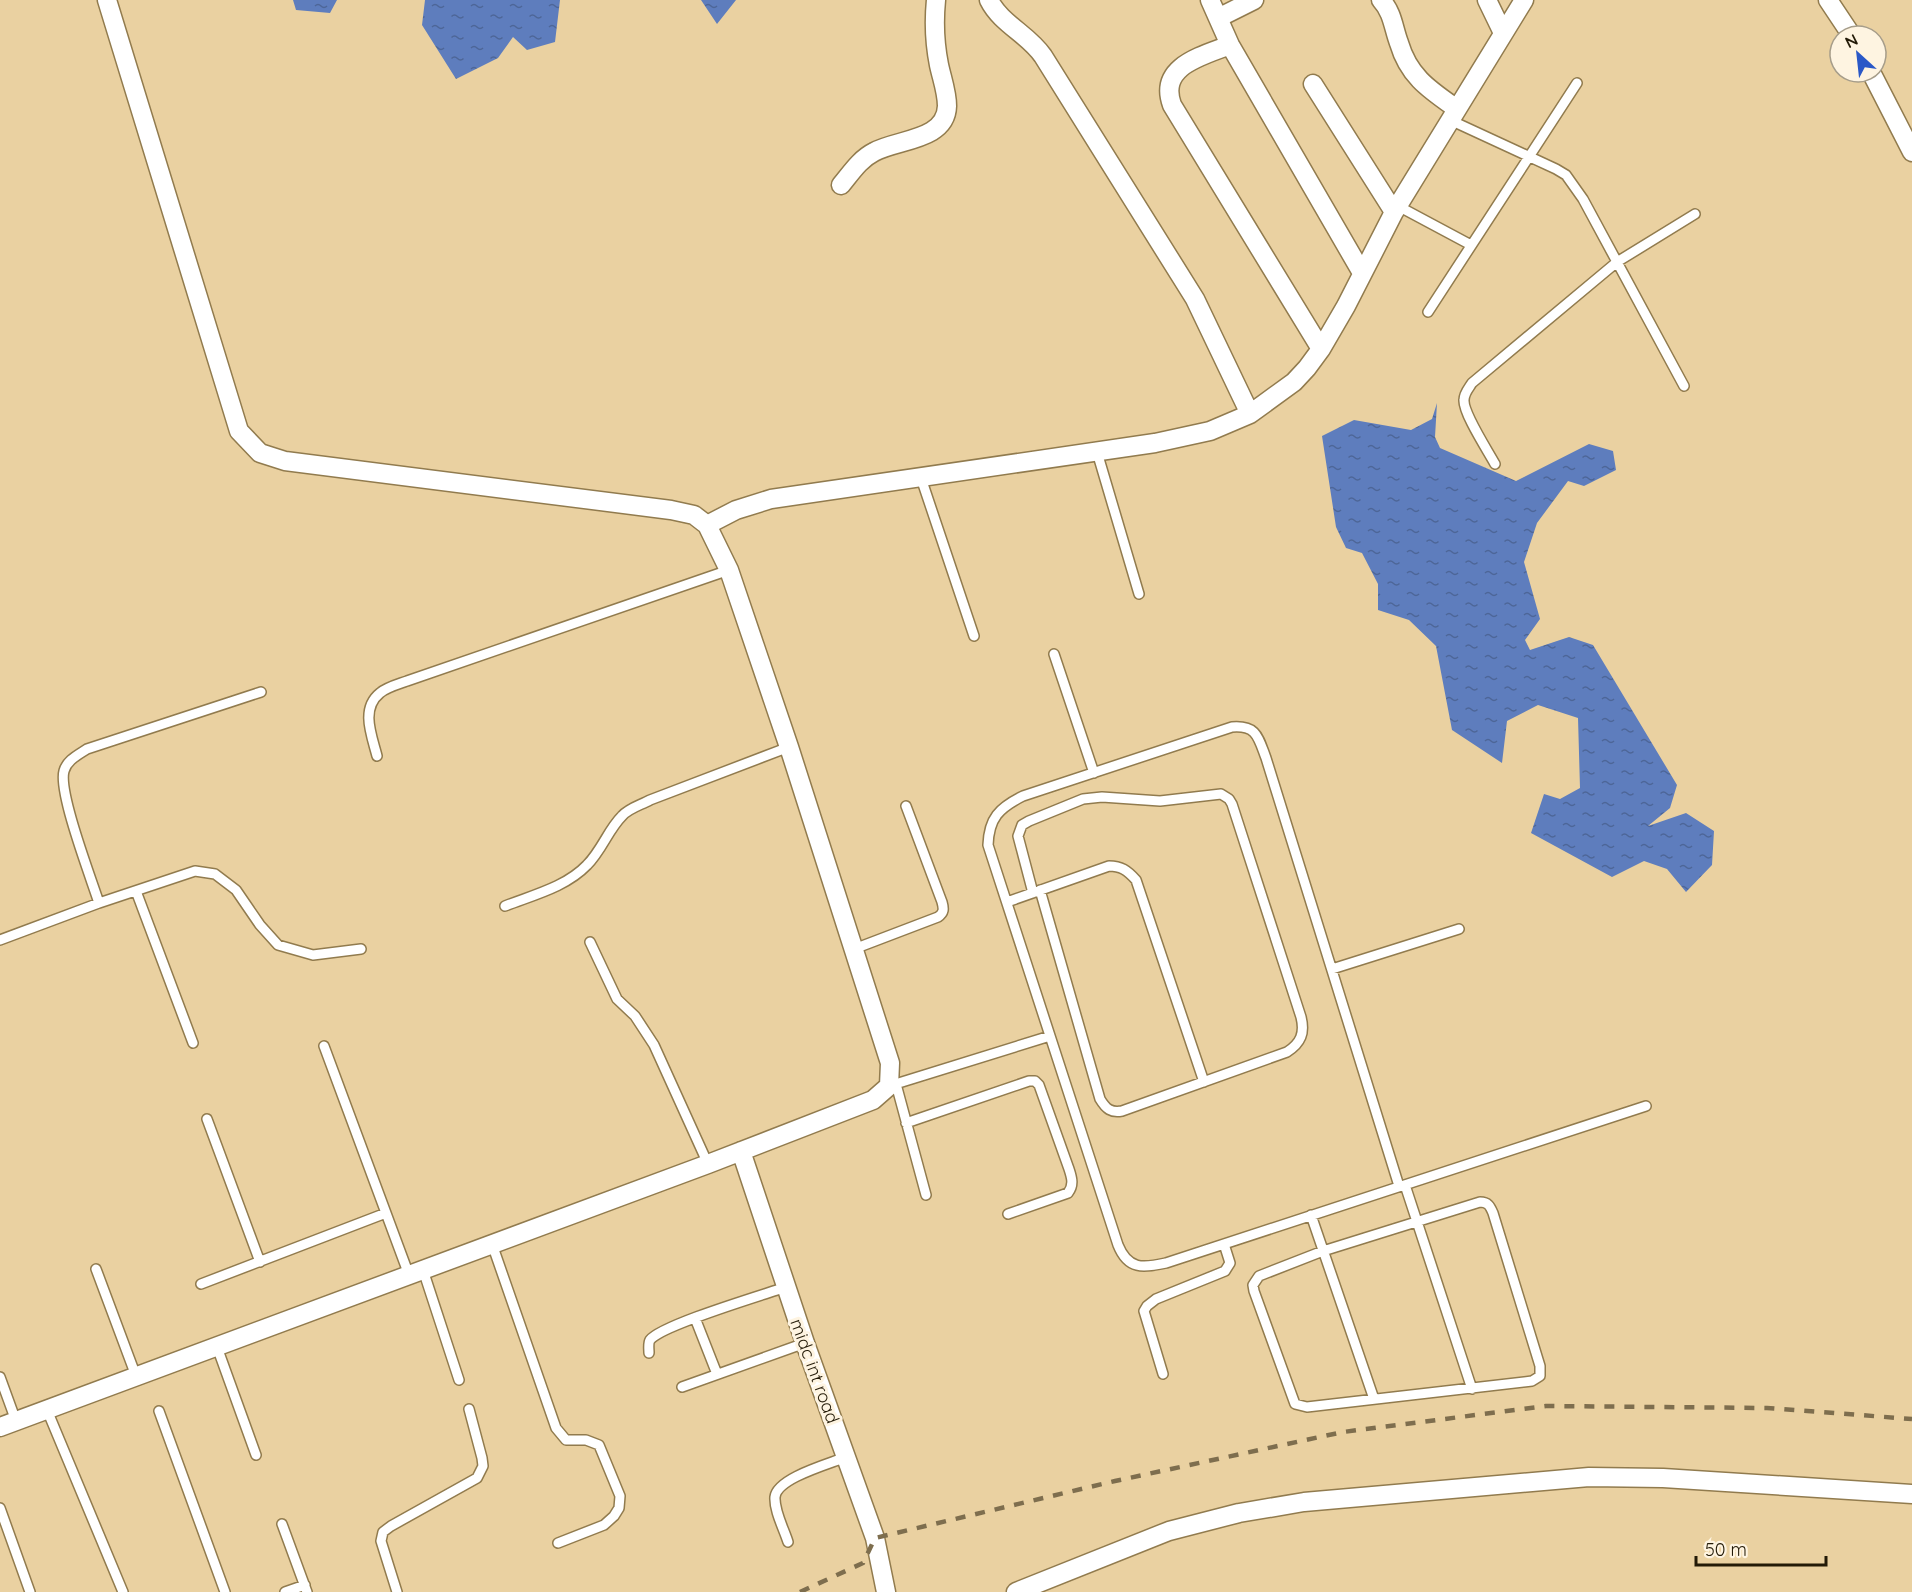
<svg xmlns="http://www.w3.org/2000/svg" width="1912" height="1592" viewBox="0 0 1912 1592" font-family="Quicksand,sans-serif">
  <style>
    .water { fill: url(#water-ripples) }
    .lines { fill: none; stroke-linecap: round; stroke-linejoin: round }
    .lane-casing { stroke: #917b4e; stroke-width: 12 }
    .street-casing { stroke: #917b4e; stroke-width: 21 }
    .lane { stroke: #fff; stroke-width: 9 }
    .street { stroke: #fff; stroke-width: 18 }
    .rail { stroke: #7e6e4e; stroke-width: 4.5; stroke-dasharray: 10 10; stroke-linecap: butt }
    .labels { text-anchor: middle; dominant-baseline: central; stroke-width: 6; stroke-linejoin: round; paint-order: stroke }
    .street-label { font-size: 18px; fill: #231a07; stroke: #fef4e1 }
  </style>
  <defs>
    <pattern id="water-ripples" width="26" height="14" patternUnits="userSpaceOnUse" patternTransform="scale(1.5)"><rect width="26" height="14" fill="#5e7dbd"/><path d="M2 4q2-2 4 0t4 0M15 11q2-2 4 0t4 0" fill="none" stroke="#4d6698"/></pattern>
  </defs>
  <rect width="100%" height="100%" fill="#ead1a1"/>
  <path class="water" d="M293 0H337L330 13 296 10Z
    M425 0H560L555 42 527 50 513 37 498 58 456 79 422 25Z
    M701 0H736L717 24Z
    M1437 403 1435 437 1440 448 1516 481 1589 444 1613 451 1616 470 1584 486 1568 481 1537 523 1524 562 1540 619 1525 640 1530 650 1569 637 1593 645 1677 785 1670 808 1648 826 1686 813 1714 831 1712 865 1686 892 1667 869 1644 861 1612 877 1531 833 1544 794 1560 799 1580 788 1578 718 1538 705 1507 721 1502 763 1452 730 1436 646 1409 620 1378 610V584L1362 553 1346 548 1336 527 1322 436 1354 420 1411 430 1432 419Z"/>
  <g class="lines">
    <g class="lane-casing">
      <path id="lane" d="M1450 120 1556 169 1566 175 1583 199 1684 386
        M1398 206 1471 245
        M1428 312 1577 83
        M1097 452 1139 594
        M1495 464C1488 451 1463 413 1464 400 1464 393 1469 388 1472 383L1617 262 1695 214
        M921 478 974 636
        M1054 654 1094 773
        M377 756C372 736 360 709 380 693 387 687 399 684 407 681L729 570
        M136 891 193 1043
        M1033 893 1018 836 1022 825 1029 821 1083 799 1102 797 1160 801 1221 794 1229 799 1232 804 1301 1017C1305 1033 1301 1043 1287 1052L1122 1111C1111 1113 1106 1109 1100 1099L1040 890
        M1007 902 1109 866C1121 866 1127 870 1136 880L1204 1082
        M99 903C91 878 58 792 64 771 67 760 78 755 87 749L261 692
        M505 906C533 895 566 887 587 865 602 850 608 830 622 816 629 808 641 805 650 800L789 747
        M0 940 99 903 195 871 215 874 236 890 260 925 278 945 313 955 361 949
        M590 942 617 999 635 1016 654 1045 708 1164
        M854 949 938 917C944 913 944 909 942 902L906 806
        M1332 969 1459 929
        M324 1046 409 1275
        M896 1084 926 1195
        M889 1086 1050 1036
        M207 1119 260 1262
        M906 1123 1029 1081H1035L1039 1085 1069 1169C1072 1178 1074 1185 1068 1193L1008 1214
        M1405 1185 1472 1389
        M1399 1186 1266 758C1258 737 1257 725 1232 727L1023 796C999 808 989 818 988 845L1118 1245C1128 1270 1143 1268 1166 1263L1646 1106
        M1480 1202C1488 1202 1490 1206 1493 1213L1540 1366V1376L1532 1381 1307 1407 1295 1404 1254 1291 1253 1285 1259 1276 1323 1251Z
        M1311 1215 1374 1399
        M492 1244 556 1428 566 1440H586L599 1445 620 1496 619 1508 614 1516 604 1525 558 1543
        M96 1269 136 1376
        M423 1270 459 1380
        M201 1284 386 1213
        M695 1318 717 1374
        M217 1347 256 1455
        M649 1353C649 1349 648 1343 650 1340 661 1325 763 1295 786 1287
        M1163 1374 1144 1311 1147 1306 1156 1299 1225 1271 1230 1263 1224 1244
        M0 1377 16 1421
        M682 1387 805 1343
        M47 1410 123 1592
        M159 1411 225 1592
        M0 1508 30 1592
        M282 1524 307 1592
        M788 1542C784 1529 774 1511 775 1497 777 1478 829 1464 846 1457
        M285 1592 305 1585
        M397 1592 381 1541 383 1532 391 1526 477 1478 483 1466 482 1458 469 1409"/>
    </g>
    <g class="street-casing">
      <path id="street" d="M989 0C1001 24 1028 34 1043 56L1195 299 1250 414
        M1210 0 1230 45 1362 273
        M1381 0C1393 13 1393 27 1399 43 1409 77 1430 90 1457 109
        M1487 0 1503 33
        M1828 0 1852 36
        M1218 18 1254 0
        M1230 45C1202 56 1158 66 1172 105L1321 349
        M1871 72 1912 152
        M1313 84 1394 212
        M841 185C851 173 860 159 874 152 897 139 946 141 947 106 947 92 942 79 939 65 935 45 934 20 936 0
        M707 525 736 510 771 499 1155 443 1210 431 1250 414 1294 382 1307 368 1321 349 1346 306 1394 212 1524 0
        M741 1151 805 1343 875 1538 886 1592
        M0 1427 708 1164 873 1100 889 1086 890 1063 789 747 729 570 707 525 694 515 671 510 285 461 260 453 239 431 107 0
        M1016 1592 1169 1531 1239 1513 1304 1502 1589 1477 1663 1478 1912 1494"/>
    </g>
    <use href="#lane" class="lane"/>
    <use href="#street" class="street"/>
    <path class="rail" d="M800 1592 863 1563 875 1538 1115 1481 1343 1432 1546 1406 1767 1408 1912 1419"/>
  </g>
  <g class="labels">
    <g class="street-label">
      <text transform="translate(815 1371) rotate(70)">midc int road</text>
    </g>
  </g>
  <g transform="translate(1858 54) rotate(333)"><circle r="28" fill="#fef4e1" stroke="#a69d8a" stroke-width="1.5"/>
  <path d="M0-4.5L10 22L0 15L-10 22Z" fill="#2a58c7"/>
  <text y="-9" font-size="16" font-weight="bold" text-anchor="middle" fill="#231a07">N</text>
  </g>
  <path d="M1696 1556v9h130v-9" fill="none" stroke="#231a07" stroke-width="3"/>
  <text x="1705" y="1556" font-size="18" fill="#231a07" stroke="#fef4e1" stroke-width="4.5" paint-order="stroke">50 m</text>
</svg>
